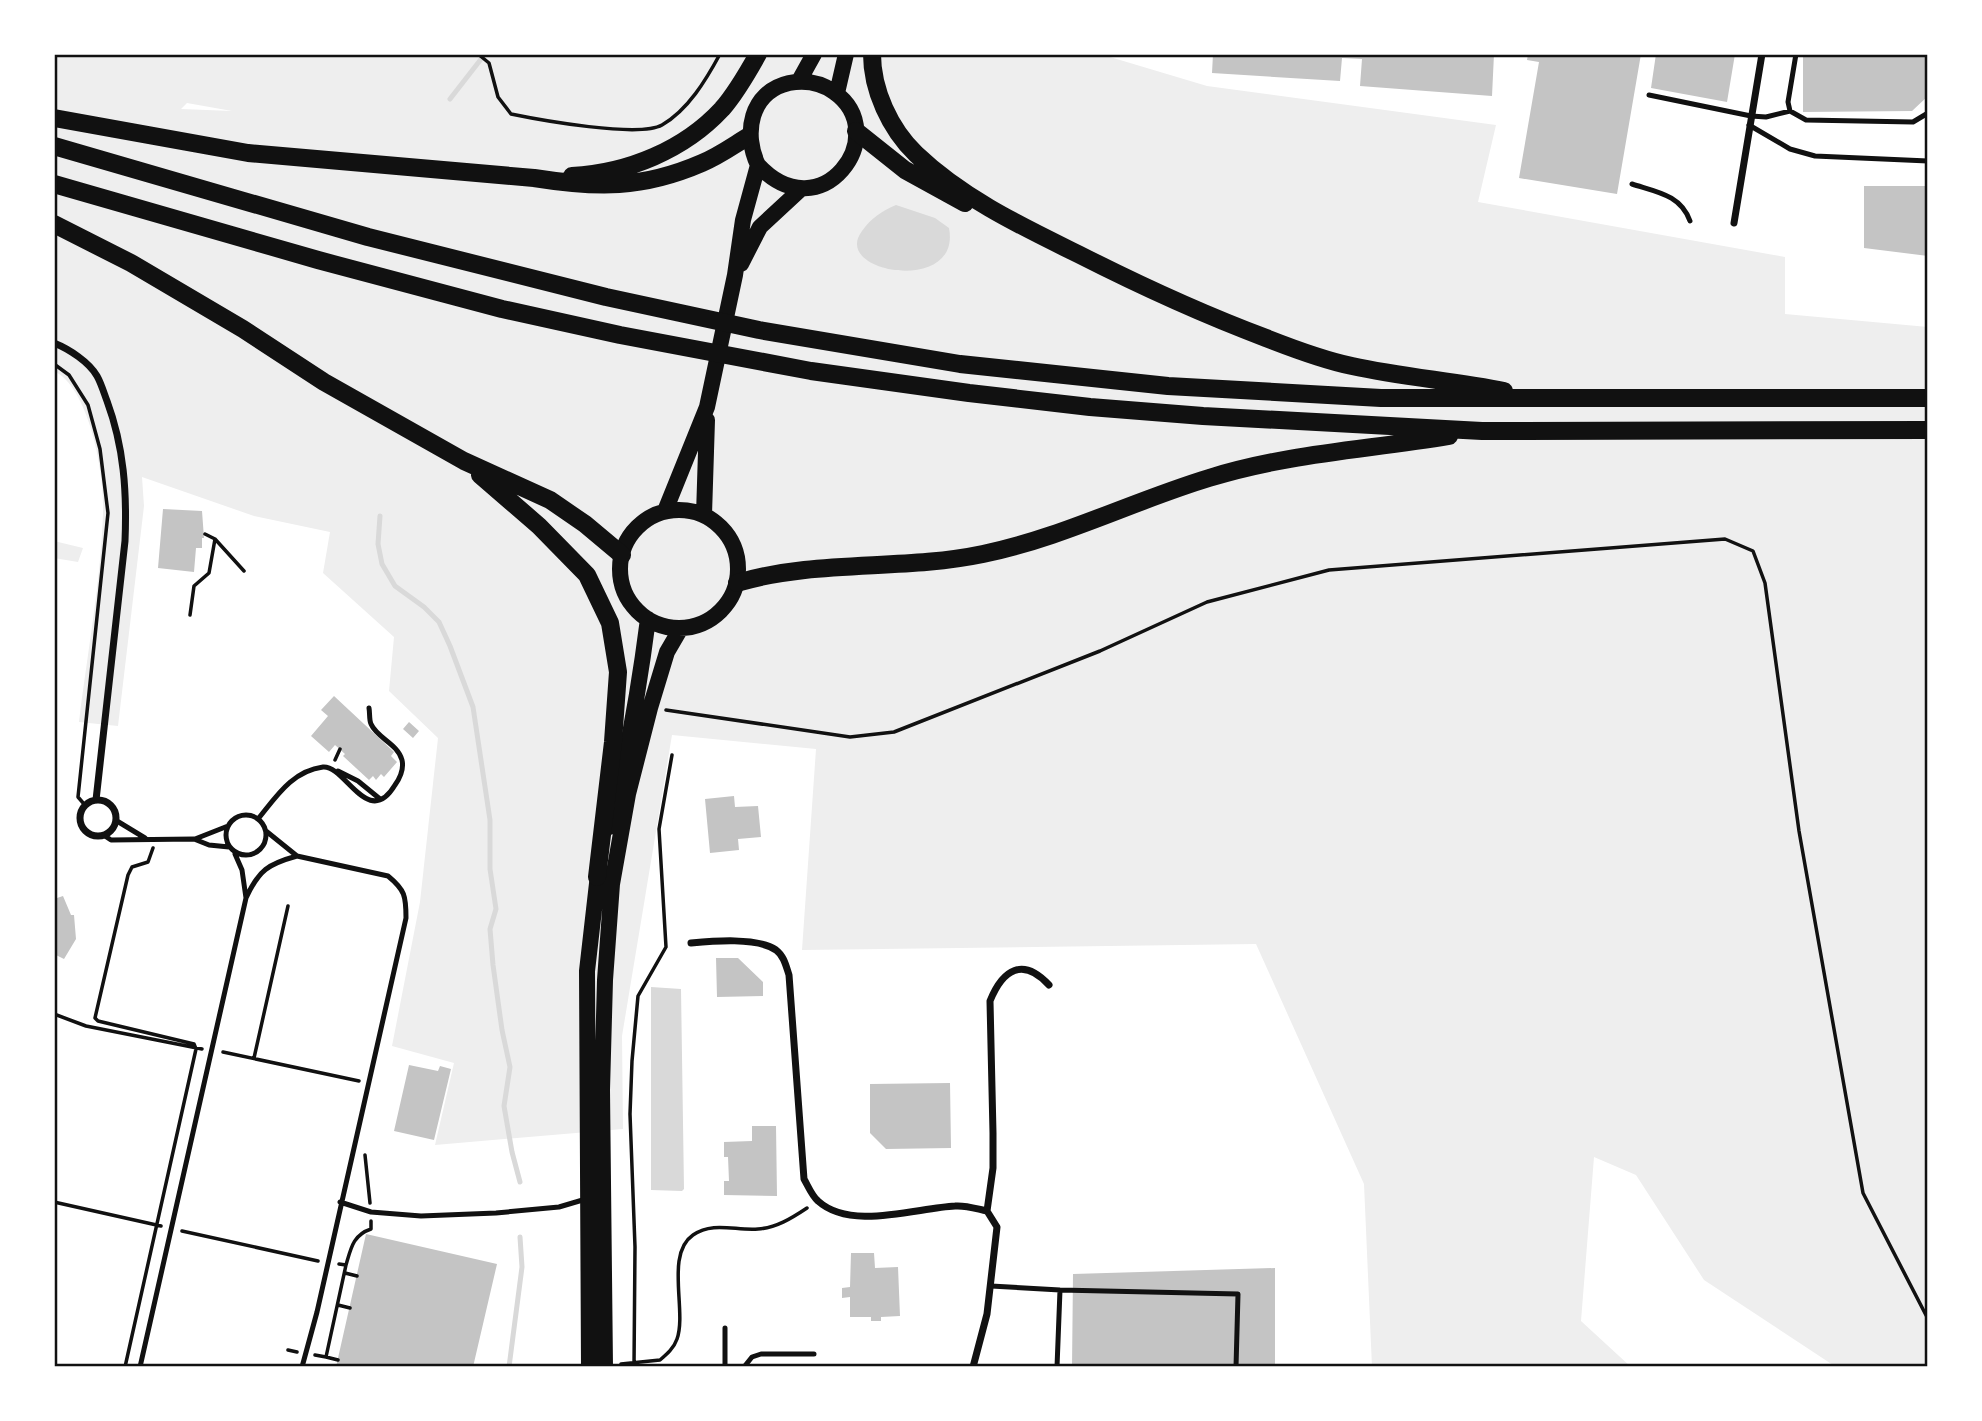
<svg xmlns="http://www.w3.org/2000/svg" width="1982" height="1421" viewBox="0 0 1982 1421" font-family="'DejaVu Sans',sans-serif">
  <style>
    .green { fill: #eee; fill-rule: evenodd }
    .water { fill: #d9d9d9 }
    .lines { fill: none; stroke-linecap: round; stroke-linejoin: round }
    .stream { stroke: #d9d9d9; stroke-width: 5 }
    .building { fill: #c4c4c4 }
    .path { stroke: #111; stroke-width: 3.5 }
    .service { stroke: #111; stroke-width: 5 }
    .minor { stroke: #111; stroke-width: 7 }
    .primary { stroke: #111; stroke-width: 16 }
    .trunk { stroke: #111; stroke-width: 18 }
    .neatline { fill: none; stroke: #111; stroke-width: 2.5 }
  </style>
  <rect width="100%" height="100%" fill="#fff"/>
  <path class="green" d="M54 54H1100L1207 86 1496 125 1478 202 1785 257V314L1928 327V1367H1836L1704 1280 1636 1175 1594 1157 1581 1321 1631 1367H1372L1364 1184 1256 944 802 950 816 749 672 735 622 1036 623 1129 435 1145 454 1063 392 1046 420 902 438 738 389 691 394 637 323 573 330 532 254 516 142 477 144 506 118 726 79 722C87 655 101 581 103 513 105 477 90 388 54 371ZM187 103 232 111 181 109Z
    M54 541 83 548 78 562 54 558Z"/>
  <path class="water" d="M896 205 935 218 949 228C962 295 830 273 862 231 871 218 882 211 896 205Z
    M651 987 681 989 684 1189 682 1191 651 1190Z"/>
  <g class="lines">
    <path class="stream" d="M450 99 485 54
      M380 516 378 544 382 564 395 586 424 607 439 622 450 646 473 707 490 820V869L496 909 490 929 493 965 502 1030 510 1067 504 1106 512 1152 520 1182
      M509 1367 522 1267 520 1237"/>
  </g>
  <path class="building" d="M1213 54H1494L1492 96 1360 86 1362 59 1342 58 1340 81 1212 73Z
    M1528 54H1641L1617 194 1519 178 1539 62 1527 60Z
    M1656 54H1735L1727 102 1651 88Z
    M1803 54H1928V96L1912 111 1803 112Z
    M1864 186H1928V256L1864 248Z
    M163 509 202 511 204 538H202V548H196L194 572 158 568Z
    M334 696 394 752 391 756 397 762 384 777 381 774 376 780 373 776 369 780 343 756 345 754 335 745 329 752 311 736 328 716 321 710Z
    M409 722 419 731 413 738 403 729Z
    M734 796 735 807 758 806 761 837 738 839 739 850 710 853 705 799Z
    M63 896 71 915H74L76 939 64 959 54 954V899Z
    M716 958H738L763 982V996L717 997Z
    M409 1065 438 1071 440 1066 451 1069 434 1140 394 1131Z
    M950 1083 951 1148 886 1149 870 1133V1084Z
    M752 1126H776L777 1196 724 1195V1181H729L728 1157H724V1142L752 1141Z
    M366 1234 497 1264 473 1367H336Z
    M851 1253H874L875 1268 898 1267 900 1316 881 1317V1321H871V1317H850V1297L842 1298V1288L850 1287Z
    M1275 1268V1367H1072L1073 1274Z"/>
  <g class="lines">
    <path class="path" d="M478 54 489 63 498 97 511 114C540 120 639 138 662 125 688 110 706 80 720 54
      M54 364 69 375 88 405 100 449 108 513 78 797 84 804
      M205 534 215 539 244 571
      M190 615 194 586 209 573 215 539
      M666 710 850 737 894 732 1100 651 1207 602 1329 570 1725 539 1753 551 1765 583 1799 831 1863 1193 1928 1319
      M335 760 340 749
      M54 1014 86 1026 202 1049
      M223 1052 359 1081
      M254 1058 288 906
      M365 1155 370 1203
      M54 1202 161 1226
      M182 1231 318 1261
      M339 1264 346 1265C351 1248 353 1235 371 1229V1221
      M345 1273 357 1276
      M338 1305 350 1308
      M288 1350 297 1352
      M315 1355 326 1357 346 1265
      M326 1357 338 1360
      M621 1364 660 1360C667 1354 674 1348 677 1339 687 1311 665 1254 693 1235 713 1221 736 1231 758 1229 776 1228 792 1218 807 1208
      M125 1367 196 1049 194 1044 98 1021 95 1018 128 875 132 867 148 862 153 848
      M634 1367 635 1247 630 1114 632 1061 638 996 666 947 659 829 672 755"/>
    <path class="service" d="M1649 95 1751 116 1766 117 1790 111 1806 120 1913 122 1928 113
      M1790 111 1788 102 1796 54
      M1749 125 1790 149 1815 156 1928 161
      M1632 184C1657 192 1681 195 1690 221
      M338 771 358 781 380 799
      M226 835a20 20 0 1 1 40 0a20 20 0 1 1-40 0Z
      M258 819C276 797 292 771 323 767 345 765 368 830 395 785 400 778 404 769 402 760 398 744 377 738 371 724 369 720 370 713 369 708
      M117 821 145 838
      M266 831 297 856 388 876C405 890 406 896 406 918L317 1312 302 1367
      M105 836 111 840 194 839 209 845 229 847
      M195 839 228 826
      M235 854 242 870 246 898
      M340 1202 371 1212 421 1216 496 1213 559 1207 586 1199
      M991 1286 1060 1290 1238 1294 1236 1367
      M140 1367 246 898C259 870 268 864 297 856
      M725 1367V1328
      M744 1367 752 1357 761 1354H814
      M1057 1367 1060 1290"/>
    <path class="minor" d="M1734 223 1762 54
      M54 343C69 349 89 362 97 376 101 383 104 393 107 401 124 447 127 492 125 541L96 800
      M80 818a18 18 0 1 1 36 0a18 18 0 1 1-36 0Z
      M691 943C713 941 757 937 776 950 784 956 786 966 789 975L804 1179C808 1186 812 1196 818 1201 851 1231 916 1208 955 1206 966 1205 977 1209 987 1211
      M973 1367 987 1314 997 1227 987 1211 993 1168V1133L990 1001C1003 969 1023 957 1049 985"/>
    <path class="primary" d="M799 81 814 54
      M837 93 846 54
      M741 264 760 227 801 189
      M620 569a59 59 0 1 1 118 0a59 59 0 1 1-118 0Z
      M665 511 707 407 735 275 743 220 758 165C743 134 750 92 789 83 805 80 820 82 834 92 894 134 821 233 758 165
      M704 515 707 420
      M609 827C627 759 639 689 648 619
      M589 1367 587 971 599 866
      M605 1367 602 1090 605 980 612 884 628 794 650 708 667 652 681 628"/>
    <path class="trunk" d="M872 54C872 90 890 129 916 154 962 198 1021 226 1078 254 1139 285 1202 314 1266 338 1294 349 1323 360 1352 366 1402 377 1454 381 1504 391
      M54 118 248 153 534 178C597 188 642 189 702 163 719 156 734 145 749 136
      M856 131 905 170 965 203
      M54 146 368 237 606 297 759 330 960 364 1168 386 1381 398H1928
      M572 176C628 173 684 150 722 109 736 93 748 72 758 54
      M54 184 318 260 502 309 620 335 811 371 969 393 1090 407 1203 416 1482 431 1928 430
      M54 224 131 263 243 329 324 382 464 461 550 500 585 524 622 555
      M480 475 539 526 587 575 610 623 618 672 613 742 597 877
      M737 583C817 559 902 571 983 554 1061 538 1133 501 1209 478 1290 453 1366 450 1449 436"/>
  </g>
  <rect width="1982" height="1421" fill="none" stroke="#ffffff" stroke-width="112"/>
  <rect x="56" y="56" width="1870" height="1309" class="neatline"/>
</svg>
